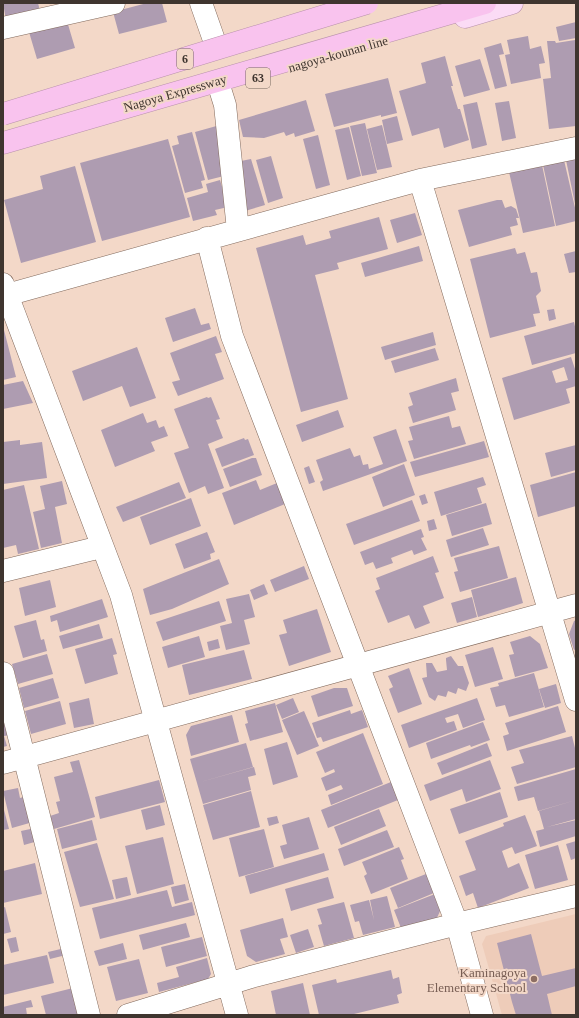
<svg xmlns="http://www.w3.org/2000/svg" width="579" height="1018" viewBox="0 0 579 1018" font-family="Georgia,serif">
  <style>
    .built { fill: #eeccb9 }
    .building { fill: #ae9cb1; fill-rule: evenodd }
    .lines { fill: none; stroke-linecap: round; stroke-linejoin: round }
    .minor-casing { stroke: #826a5d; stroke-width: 23 }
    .major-casing { stroke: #b891ab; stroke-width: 23 }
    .highway-casing { stroke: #b891ab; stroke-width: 23 }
    .minor { stroke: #fff; stroke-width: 22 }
    .major { stroke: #fbdbf5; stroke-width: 22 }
    .highway { stroke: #f9c3ee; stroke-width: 22 }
    .highway-bridge-casing { stroke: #b891ab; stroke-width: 23; stroke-linecap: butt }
    .highway-bridge { stroke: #f9c3ee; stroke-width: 22 }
    .education-dot { fill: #8d6e63; stroke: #f3d8c8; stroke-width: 1.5 }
    .labels { text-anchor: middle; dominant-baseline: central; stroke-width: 4; stroke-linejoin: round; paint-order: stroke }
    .shield { fill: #f3d8c8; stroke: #75665d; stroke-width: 1 }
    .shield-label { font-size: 12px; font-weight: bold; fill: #3f352f }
    .street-label { font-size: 13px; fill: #3f352f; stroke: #f3d8c8 }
    .education-label { font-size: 13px; fill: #785e54; stroke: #f3d8c8; text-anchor: end }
  </style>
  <rect width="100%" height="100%" fill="#f3d8c8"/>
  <path class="built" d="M576 914V1015H502L482 944 486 936Z"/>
  <path class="building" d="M3 3H38L40 11 6 20Z
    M147 3H162L167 22 119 34 113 12Z
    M67 21 75 48 37 59 29 32Z
    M576 22V38L559 41 556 27Z
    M528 36 530 49 541 46 545 63 539 64 541 78 511 84 505 55 510 54 507 40Z
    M575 40 576 126 549 129 543 79 551 78 547 41H555L556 43Z
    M501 43 504 54 499 55 507 86 495 89 484 48Z
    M445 56 453 86H451L458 109H460L469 140 444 148 439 128 412 136 399 91 426 83 421 63Z
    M480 59 490 90 464 97 455 66Z
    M388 78 397 113 381 117V115L334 127 325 94Z
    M306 100 315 131 295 137 294 133 286 136 284 132 264 138 243 137 239 120Z
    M509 101 516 138 502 141 495 103Z
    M477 102 487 145 472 149 463 105Z
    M397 116 403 140 387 144 382 120Z
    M365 123 377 173 362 176 350 126Z
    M220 125 224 176 208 180 195 132Z
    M382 125 392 167 377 170 367 129Z
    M349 127 361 176 347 180 335 130Z
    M192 132 205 180 201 181 203 188 185 193 172 146 179 144 177 136Z
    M318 135 330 185 316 189 303 139Z
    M168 139 190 217 102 241 80 163Z
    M271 156 283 198 268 203 256 160Z
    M576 157V203L575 204 566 160Z
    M251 159 265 205 245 211 241 161Z
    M564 160 576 212V221L556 226 543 165Z
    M542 165 555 226 523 233 509 172Z
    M75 166 96 242 21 263 4 200 43 189 40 176Z
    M220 180 228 207 215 210 217 215 193 221 187 198 208 192 206 184Z
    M497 200H502L505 208 511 206 516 209 519 218H516L518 225 510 227 512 235 469 247 458 210Z
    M415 213 422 235 397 243 390 220Z
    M379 217 388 249 337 263 339 269 315 275 348 399 301 412 256 248 303 235 306 245 331 238 329 231Z
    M419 246 423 261 365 277 361 263Z
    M515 248 517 254 525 252 531 273 537 272 541 291 536 296 540 313 533 314 536 326 490 338 470 259Z
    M576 251V272L569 273 564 254Z
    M195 308 201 325 209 323 211 329 173 342 165 318Z
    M554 309 556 319 549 321 547 310Z
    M574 322 576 331V353L532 365 524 336Z
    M3 326 16 377 3 380Z
    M433 332 436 345 385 360 381 347Z
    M216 336 222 352 215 354 224 379 178 396 172 382 180 380 170 353Z
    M137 347 156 398 130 407 122 386 83 401 72 371Z
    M435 348 439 360 395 373 391 361Z
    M571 357 576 372V386L566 389 570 403 514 420 502 378ZM564 367 568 380 556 383 552 371Z
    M456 378 459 391 451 393 456 410 413 423 408 407 413 405 409 393Z
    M23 381 33 403 3 409V385Z
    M207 397 208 398 211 397 220 419 216 420 223 438 208 444 224 488 208 494 205 486 189 493 174 453 189 448 174 409Z
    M338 410 344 427 302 442 296 425Z
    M143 413 147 423 156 420 159 428 164 426 168 436 151 442 155 451 115 467 101 430Z
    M449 416 452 428 460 426 466 444 414 459 408 441 413 440 409 427Z
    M396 429 407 461 323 491 320 482 323 480 316 460 350 448 354 457 360 455 363 465 368 464 369 469 383 464 373 437Z
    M244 438 245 440 248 439 254 455 222 467 215 449Z
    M20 440V445L42 442 47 478 3 484V442Z
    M484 441 489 457 415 477 410 462Z
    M576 445V470L551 477 545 453Z
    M252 458H256L262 475 230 487 223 469Z
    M404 464 415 495 383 507 372 477Z
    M309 466 315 482 309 484 304 468Z
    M576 472V506L538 517 530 485Z
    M483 477 486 485 477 488 482 503 441 516 434 492Z
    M256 480 260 490 277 483 285 504 234 525 222 493Z
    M62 481 67 504 55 507 62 543 41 548 33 512 45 509 40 486Z
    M179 482 186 498 123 522 116 507Z
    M24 485 39 549 18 554 16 545 3 548V490Z
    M425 494 428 503 422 505 419 496Z
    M191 498 201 526 150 545 140 517Z
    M412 500 420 521 354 545 346 524Z
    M486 503 492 524 452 536 446 515Z
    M434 519 437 529 429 531 427 521Z
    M483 528 489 545 451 557 446 540Z
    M421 529 424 537 421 538 427 550 414 555 412 550 391 558 393 563 376 569 373 562 365 565 360 552Z
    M207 532 215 552 210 554 211 559 184 569 175 544Z
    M499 546 508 578 460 592 454 572 458 571 454 558Z
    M433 556 439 572 435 573 444 598 423 606 430 623 415 629 409 615 388 623 375 591 380 589 376 578Z
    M219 559 229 584 172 609 150 615 143 589Z
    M304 566 309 579 275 592 270 580Z
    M516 577 523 603 478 617 471 590Z
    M50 580 56 607 25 616 19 588Z
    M264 584 268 594 254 600 250 590Z
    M249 594 255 617 244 620 250 644 226 650 220 626 232 623 226 599Z
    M472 597 477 617 457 623 451 603Z
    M102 599 108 617 60 632 57 620 51 622 50 616Z
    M219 601 226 621 163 641 156 622Z
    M317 609 331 652 289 666 279 635 287 633 283 620Z
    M36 620 41 640 44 639 47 651 23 658 14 626Z
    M576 620V649L574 650 569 634 574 621Z
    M99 624 103 638 63 649 59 636Z
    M199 636 205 657 168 668 162 647Z
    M530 636 540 644 548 668 515 677 509 655 514 654 510 642Z
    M112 638 117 654 113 655 118 674 85 684 75 649Z
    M218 639 220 648 209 651 207 642Z
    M493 647 503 679 475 687 465 655Z
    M244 650 252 679 189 695 182 665Z
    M47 654 53 674 18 684 12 664Z
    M451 656 458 666H463L469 683 466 691 458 688 456 694 448 691 446 697 438 695 435 701 429 697 422 678 427 677 426 663H432L437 672 447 670 446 660V658Z
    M409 668 422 704 398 713 389 689 393 687 388 676Z
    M534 673 544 707 509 717 505 705 496 707 490 688 499 686 498 683Z
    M53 678 59 698 24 708 19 688Z
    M556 684 561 703 545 708 539 689Z
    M334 688H347L353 706 318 717 311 696Z
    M89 698 94 724 74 728 69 703Z
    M293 698 299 712 282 719 276 705Z
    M477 698 485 720 463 728 458 714 445 718 447 723 454 721 457 730 409 748 401 725Z
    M60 701 66 724 31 734 25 711Z
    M275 703 283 732 250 741 245 724 248 723 245 711Z
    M558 706 566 732 507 751 503 736 509 734 505 723Z
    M3 708 11 735 4 736 7 746 3 747Z
    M350 710 351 714 362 710 368 727 323 742 321 737 317 738 312 723Z
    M304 711 319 746 297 755 282 720Z
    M232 715 239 742 191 756 186 735 191 726Z
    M483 722 490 740 471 747 470 745 431 759 426 743Z
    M363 733 383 784 331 805 328 795 343 789 341 785 326 791 321 778 335 772 334 769 325 773 316 752Z
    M572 736 576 752V767L517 784 511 767 524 763 519 750Z
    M287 742 298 777 273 785 264 749Z
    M246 743 253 767 197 783 190 759Z
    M487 743 492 756 442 775 437 763Z
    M79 760 95 817 54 829 50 816 59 813 56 802 60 801 54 777 73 772 70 762Z
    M490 760 501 789 466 802 462 789 430 801 424 785Z
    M254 767 256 775 248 777 251 790 203 804 197 783Z
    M576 769V800L538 811 534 797 518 801 514 787Z
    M159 780 165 802 100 819 95 797Z
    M391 782 398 800 328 828 321 810Z
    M18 788 20 798 27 796 33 822 12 828 3 791Z
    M251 791 260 827 213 840 203 805Z
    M500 792 508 817 459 834 450 809Z
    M576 800V819L547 827 576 820V836L540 847 536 831 544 829 539 811Z
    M160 805 165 825 146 830 141 810Z
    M3 806 9 829 3 830Z
    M379 809 386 826 341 845 334 827Z
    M525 815 537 846 515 854 512 847 502 851 508 868 519 863 529 888 478 908 473 893 466 896 459 876 476 870 465 841 504 826 503 823Z
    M277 816 279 823 269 826 267 818Z
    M309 817 319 849 284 859 280 846 287 844 282 825Z
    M92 820 97 840 62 849 57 829Z
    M35 828 38 841 24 845 21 831Z
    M264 829 274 867 239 877 229 838Z
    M387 830 394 847 344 866 338 849Z
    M163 837 174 884 137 894 125 846Z
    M576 841V858L571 860 566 844Z
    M97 843 114 899 80 907 64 852Z
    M558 845 568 880 535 889 525 855Z
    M399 847 404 859 401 860 408 879 371 894 364 876 367 874 362 862Z
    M324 853 329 870 250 894 245 876Z
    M35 863 42 894 3 903V871Z
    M426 874 434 893 398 908 390 888Z
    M127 877 131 895 116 899 112 880Z
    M328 877 334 898 291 911 285 889Z
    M185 884 189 900 175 904 171 887Z
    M167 890 172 907 192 902 195 915 100 939 92 908Z
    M435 894 441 909 436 920 401 928 394 910Z
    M387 896 395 927 363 935 359 921 355 922 350 905 369 900 374 920 370 900Z
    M344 902 354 938 324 946 318 925 322 924 317 909Z
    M5 907 11 932 3 934V908Z
    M283 918 288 937 280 939 285 954 256 962 247 956 240 930Z
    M186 923 190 937 143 950 139 935Z
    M308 929 314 947 296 953 290 935Z
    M531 934 542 976 576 968V986L547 994 552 1015H516L512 1002 497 943Z
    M16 937 19 951 11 953 7 939Z
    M202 937 207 956 166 967 161 947Z
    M123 943 127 959 99 966 94 951Z
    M65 948 66 955 50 959 48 952Z
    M47 955 54 983 3 995V965Z
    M207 958 211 974 208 979 159 992 157 983 179 977 176 967Z
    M139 959 148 993 116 1001 107 967Z
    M391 970 393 979 399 977 402 993 397 995 399 1003 350 1015H319L312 985 336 979 337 983Z
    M303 983 310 1015H276L271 991Z
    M77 987 78 1015H46L41 996Z
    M31 1000 33 1007 26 1008 27 1015H3V1007Z"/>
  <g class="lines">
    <g class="minor-casing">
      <path id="minor" d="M201 3 214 40
        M3 28 114 3
        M220 89 225 105 238 230
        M420 180 576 700
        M207 238 232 336 457 924 482 1015
        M3 284 121 595 237 1015
        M3 296 376 192 420 180 576 148
        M3 571 101 547
        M3 673 89 1015
        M3 763 576 605
        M128 1015 251 977 457 924 576 896"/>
    </g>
    <g class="major-casing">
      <path id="major" d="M465 17 512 3"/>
    </g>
    <g class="highway-casing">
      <path id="highway" d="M3 143 485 3"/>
    </g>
    <use href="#minor" class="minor"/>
    <use href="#major" class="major"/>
    <use href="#highway" class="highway"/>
    <g class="highway-bridge-casing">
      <path id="highway-bridge" d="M3 114 367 3"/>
    </g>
    <use href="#highway-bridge" class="highway-bridge"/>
  </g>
  <circle class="education-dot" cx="534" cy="979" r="4"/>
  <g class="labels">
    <g class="shield">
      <rect x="177" y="49" width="16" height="20" rx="3"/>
      <rect x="246" y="68" width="24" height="20" rx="3"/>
    </g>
    <g class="shield-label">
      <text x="185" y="59">6</text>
      <text x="258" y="78">63</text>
    </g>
    <g class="street-label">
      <text transform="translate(338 54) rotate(-16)">nagoya-kounan line</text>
      <text transform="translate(175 93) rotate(-16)">Nagoya Expressway</text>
    </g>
    <g class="education-label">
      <text x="526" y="972">Kaminagoya<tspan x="526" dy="15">Elementary School</tspan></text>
    </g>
  </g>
  <rect width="579" height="1018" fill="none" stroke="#3f352f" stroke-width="8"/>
</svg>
